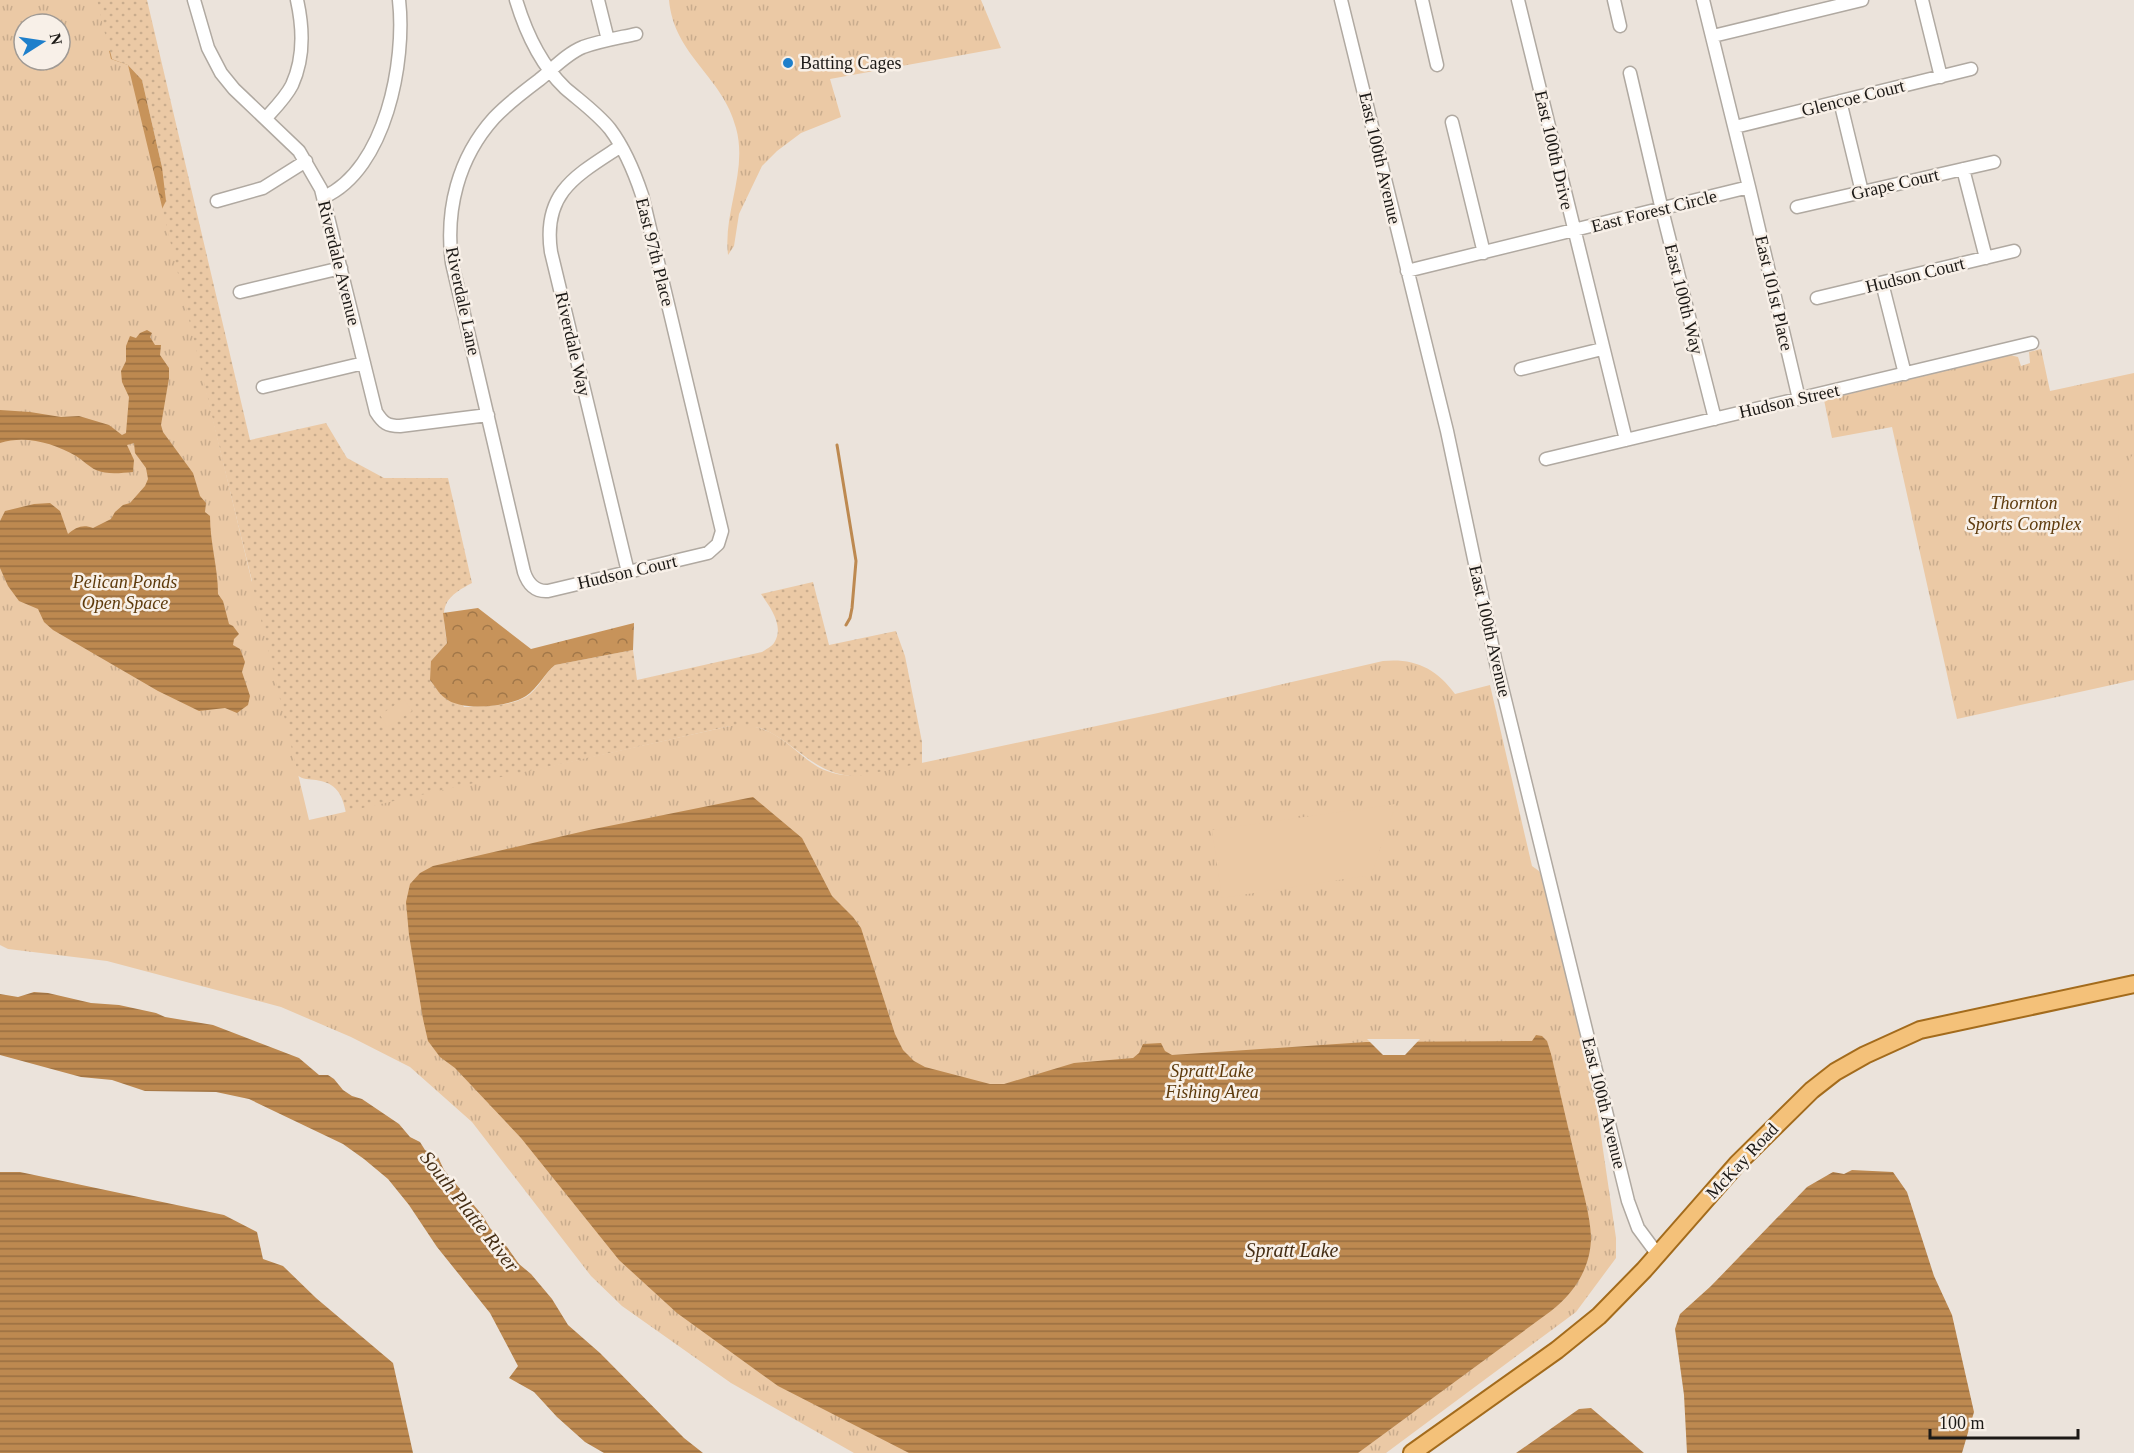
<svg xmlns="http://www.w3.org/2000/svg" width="2134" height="1453" viewBox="0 0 2134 1453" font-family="Georgia,serif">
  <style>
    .grass { fill: url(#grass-dots); fill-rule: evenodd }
    .forest { fill: url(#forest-crowns) }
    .park { fill: url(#park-tufts); fill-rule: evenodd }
    .garden { fill: #ebc9a5 }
    .water { fill: url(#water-rules) }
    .pier { fill: #ebe3db }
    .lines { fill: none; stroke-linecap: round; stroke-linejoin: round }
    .stream { stroke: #bd8950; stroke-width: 3 }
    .minor-casing { stroke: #b0a9a1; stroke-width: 15 }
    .major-casing { stroke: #a36b1c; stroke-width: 20 }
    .minor { stroke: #fff; stroke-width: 12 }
    .major { stroke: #f4c179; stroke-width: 16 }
    .poi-dot { fill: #1e7fcb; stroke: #f8f0e8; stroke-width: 2 }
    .labels { text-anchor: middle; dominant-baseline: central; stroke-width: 5; stroke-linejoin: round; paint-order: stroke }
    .poi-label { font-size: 18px; fill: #1c1916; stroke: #f8f0e8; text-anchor: start }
    .street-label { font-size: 18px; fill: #1c1916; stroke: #f8f0e8 }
    .park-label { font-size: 18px; font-style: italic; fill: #5d3a0c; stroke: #f8f0e8 }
    .water-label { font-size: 20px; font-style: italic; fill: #442d14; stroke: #f8f0e8 }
  </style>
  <defs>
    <pattern id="grass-dots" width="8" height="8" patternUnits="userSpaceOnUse" patternTransform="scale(1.5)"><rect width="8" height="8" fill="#ebc9a5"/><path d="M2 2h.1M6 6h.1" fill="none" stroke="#c9ac8d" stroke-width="1.8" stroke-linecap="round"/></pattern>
    <pattern id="forest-crowns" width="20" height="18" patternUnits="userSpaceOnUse" patternTransform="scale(1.5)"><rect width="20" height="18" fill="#c7935a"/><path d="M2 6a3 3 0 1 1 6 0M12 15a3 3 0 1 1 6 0" fill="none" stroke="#a17749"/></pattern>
    <pattern id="park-tufts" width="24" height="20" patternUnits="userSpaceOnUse" patternTransform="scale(1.5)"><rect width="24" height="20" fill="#ebc9a5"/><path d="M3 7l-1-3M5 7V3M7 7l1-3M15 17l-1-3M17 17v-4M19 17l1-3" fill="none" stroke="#c9ac8d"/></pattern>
    <pattern id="water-rules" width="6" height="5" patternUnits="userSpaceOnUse" patternTransform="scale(1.5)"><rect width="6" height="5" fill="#bd8950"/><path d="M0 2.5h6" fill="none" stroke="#996f41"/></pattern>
  </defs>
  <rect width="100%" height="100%" fill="#ebe3db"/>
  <path class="grass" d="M0 0H147L250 440 326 423 347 458 384 478H448L472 583C439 600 442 609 447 643L431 661 464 707C484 706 508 707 526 697 538 690 544 674 555 665L633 650 637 680 762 652C765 650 772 646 774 643 785 626 770 607 761 594L813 582 829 645 896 631 905 656 922 742V764C898 769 869 780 844 775 811 769 792 741 763 729 754 726 740 727 730 726L346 813C342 793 336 783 316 780 309 779 303 780 297 775L281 706 130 336ZM24 24H60V60H24ZM112 59 128 65 142 80 162 167ZM173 258 252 581 251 582 157 272Z"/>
  <path class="forest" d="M98 49 110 51 112 59 128 65 142 80 162 167 166 201 162 209Z
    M478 608 531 649 634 623 633 650 555 665C544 674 538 688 526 696 509 707 461 712 445 698 439 694 435 686 430 680L431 661 447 643 443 613Z"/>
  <path class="park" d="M0 0H97L111 59 128 65 309 820 730 726C740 726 749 725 759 728 782 734 798 755 818 767 831 774 845 776 860 776L1158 713 1383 661C1414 658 1436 668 1455 694L1490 685 1532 866 1539 871 1544 878 1591 1068 1616 1238V1258L1576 1312 1386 1453H854L731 1383 622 1306 591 1276 472 1122 410 1067 351 1037 281 1007 107 961 8 949 0 945ZM24 24H60V60H24Z
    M669 0H981L1001 48 830 79 841 117 801 133 777 151 762 166 739 214 734 246 728 255C723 211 748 171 736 128 723 76 674 56 669 0Z
    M2041 349 2050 391 2134 373V680L1957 719 1892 427 1832 438 1824 400 2010 355 2018 357 2021 366 2030 363 2029 352Z"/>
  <path class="garden" d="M2134 452V559L2120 560C2118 522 2113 486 2134 452Z
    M404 699 412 711 387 727 380 715Z
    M1396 804 1369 881 1365 876 1222 898 1212 830Z"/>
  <path class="water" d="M147 330 152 333 150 337 155 345H161L160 355 169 368V378L161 425 163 432 193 473 200 496 206 503 205 512 210 516C210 543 218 568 218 594L223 601 229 624 233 626 239 634 234 639 233 645 240 649 245 662 242 672 250 696 248 705 237 713 225 708 199 711 158 691 53 630 44 622 38 609 19 601 8 586 0 568V521L5 511 34 504 50 503 60 511 68 534C76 527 83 524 93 528L111 519 115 512 123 505 130 503 145 486 148 479 146 468 135 453 134 443 127 445 134 460 133 472C121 473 107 475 96 470 89 467 83 460 76 456 53 443 26 435 0 443V410L30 412 61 417 79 416 109 425 122 435 126 433 129 397 122 382 121 371 126 361V346L130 336 136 338 140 333Z
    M753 797 802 838 832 896 853 917 861 928 895 1034 903 1050 914 1061 925 1067 990 1084H1004L1074 1063 1133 1058 1139 1053 1143 1044 1161 1043 1165 1051 1172 1055 1366 1042 1532 1041 1536 1035 1542 1036 1547 1041 1551 1054C1560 1093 1569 1131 1578 1170 1583 1192 1590 1215 1591 1237 1591 1268 1574 1293 1551 1311L1358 1453H909L778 1386 677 1313 619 1260 521 1138 455 1068 440 1057 428 1041 423 1019 409 935 406 902 410 884 420 873 433 866 589 830Z
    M34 992 48 993 91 1003 119 1005 156 1013 165 1017 213 1025 299 1058 319 1075H328L334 1079 343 1090 352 1096 362 1099 399 1124 410 1137 420 1142 425 1150 438 1157 444 1170 483 1216 490 1228 507 1247 519 1264 531 1274 552 1299 568 1325 600 1353 684 1438 703 1453H604L585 1442 557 1417 534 1392 509 1378 518 1366 490 1313 437 1247 409 1205 388 1179 364 1159 343 1144 249 1099 216 1092 145 1091 112 1080 81 1077 0 1055V994L18 997Z
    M1852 1170 1893 1172 1907 1192 1934 1276 1952 1315 1974 1412 1962 1453H1687L1684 1395 1675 1329 1680 1314 1711 1286 1807 1187 1833 1172 1844 1174Z
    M0 1172H20L224 1215 257 1232 263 1259 283 1266 316 1298 393 1363 413 1453H0Z
    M1591 1408 1644 1453H1516L1579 1409Z"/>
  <path class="pier" d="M1367 1039H1420L1405 1055H1383Z"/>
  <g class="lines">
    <path class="stream" d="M837 445 856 561 852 608 850 618 846 625"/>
    <g class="minor-casing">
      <path id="minor" d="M194 0 208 48 221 73 234 89 299 151 321 189 376 412C383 423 387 426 400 426L488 415
        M516 0C526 33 540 64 565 88 580 101 597 113 610 129 625 149 634 171 642 195L722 531 718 544 708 553 548 591C535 592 528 584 524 572L452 263C445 210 458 158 494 118 507 104 523 92 539 80 553 69 566 54 583 47 600 41 618 38 636 34
        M598 0 608 40
        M1341 0 1447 431 1496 663 1628 1201 1638 1228 1658 1255
        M1422 0 1437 65
        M1518 0 1626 440
        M1614 0 1620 26
        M1922 0 1941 77
        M1713 36 1862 0
        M1630 73 1662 210 1715 419
        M1840 101 1862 192
        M266 118C275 108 286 97 292 85 304 59 303 27 297 0
        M1452 122 1484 253
        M1735 127 1971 69
        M621 146C577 175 542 192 551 252L628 572
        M1963 169 1986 258
        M1749 187 1799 399
        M324 197C386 169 406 61 399 0
        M217 201 263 188 306 161
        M1797 207 1994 162
        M1407 271 1749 187 1703 0
        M1882 283 1905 374
        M240 292 341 268
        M1817 298 2014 251
        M1521 369 1602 349
        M263 387 364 363
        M1546 459 2032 343"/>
    </g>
    <g class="major-casing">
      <path id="major" d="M1412 1453 1557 1350 1599 1316 1644 1270 1737 1164 1812 1090 1835 1072 1865 1055 1920 1030 2134 984"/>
    </g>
    <use href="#minor" class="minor"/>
    <use href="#major" class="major"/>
  </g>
  <circle class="poi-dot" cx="788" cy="63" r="6"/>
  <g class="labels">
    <g class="poi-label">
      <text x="800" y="63">Batting Cages</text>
    </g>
    <g class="street-label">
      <text transform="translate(1853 98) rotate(-14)">Glencoe Court</text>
      <text transform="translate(1554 150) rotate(77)">East 100th Drive</text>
      <text transform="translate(1380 158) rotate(77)">East 100th Avenue</text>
      <text transform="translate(1895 184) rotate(-13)">Grape Court</text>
      <text transform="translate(1654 211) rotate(-14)">East Forest Circle</text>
      <text transform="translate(655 252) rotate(76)">East 97th Place</text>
      <text transform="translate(339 263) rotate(76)">Riverdale Avenue</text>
      <text transform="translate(1915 275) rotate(-14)">Hudson Court</text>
      <text transform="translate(1774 293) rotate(77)">East 101st Place</text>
      <text transform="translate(1684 299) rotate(76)">East 100th Way</text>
      <text transform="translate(463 301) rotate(78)">Riverdale Lane</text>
      <text transform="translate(573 344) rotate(77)">Riverdale Way</text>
      <text transform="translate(1789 401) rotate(-13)">Hudson Street</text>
      <text transform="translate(627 572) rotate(-13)">Hudson Court</text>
      <text transform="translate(1490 631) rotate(77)">East 100th Avenue</text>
      <text transform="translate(1604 1103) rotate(76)">East 100th Avenue</text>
      <text transform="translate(1742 1161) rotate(-47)">McKay Road</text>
    </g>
    <g class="park-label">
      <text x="2024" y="503">Thornton<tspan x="2024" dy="21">Sports Complex</tspan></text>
      <text x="125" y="582">Pelican Ponds<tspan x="125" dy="21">Open Space</tspan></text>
      <text x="1212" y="1071">Spratt Lake<tspan x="1212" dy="21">Fishing Area</tspan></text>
    </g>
    <g class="water-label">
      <text transform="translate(470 1211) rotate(52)">South Platte River</text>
      <text x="1292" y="1250">Spratt Lake</text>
    </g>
  </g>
  <g transform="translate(42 42) rotate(78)"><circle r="28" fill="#f8f0e8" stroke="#a09a94" stroke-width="1.5"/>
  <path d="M0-4.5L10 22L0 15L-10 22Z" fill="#1e7fcb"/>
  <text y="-9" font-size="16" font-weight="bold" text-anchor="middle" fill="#1c1916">N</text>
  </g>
  <path d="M1930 1429v9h148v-9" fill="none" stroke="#1c1916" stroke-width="3"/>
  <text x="1939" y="1429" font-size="18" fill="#1c1916" stroke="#f8f0e8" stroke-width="4.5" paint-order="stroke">100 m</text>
</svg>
